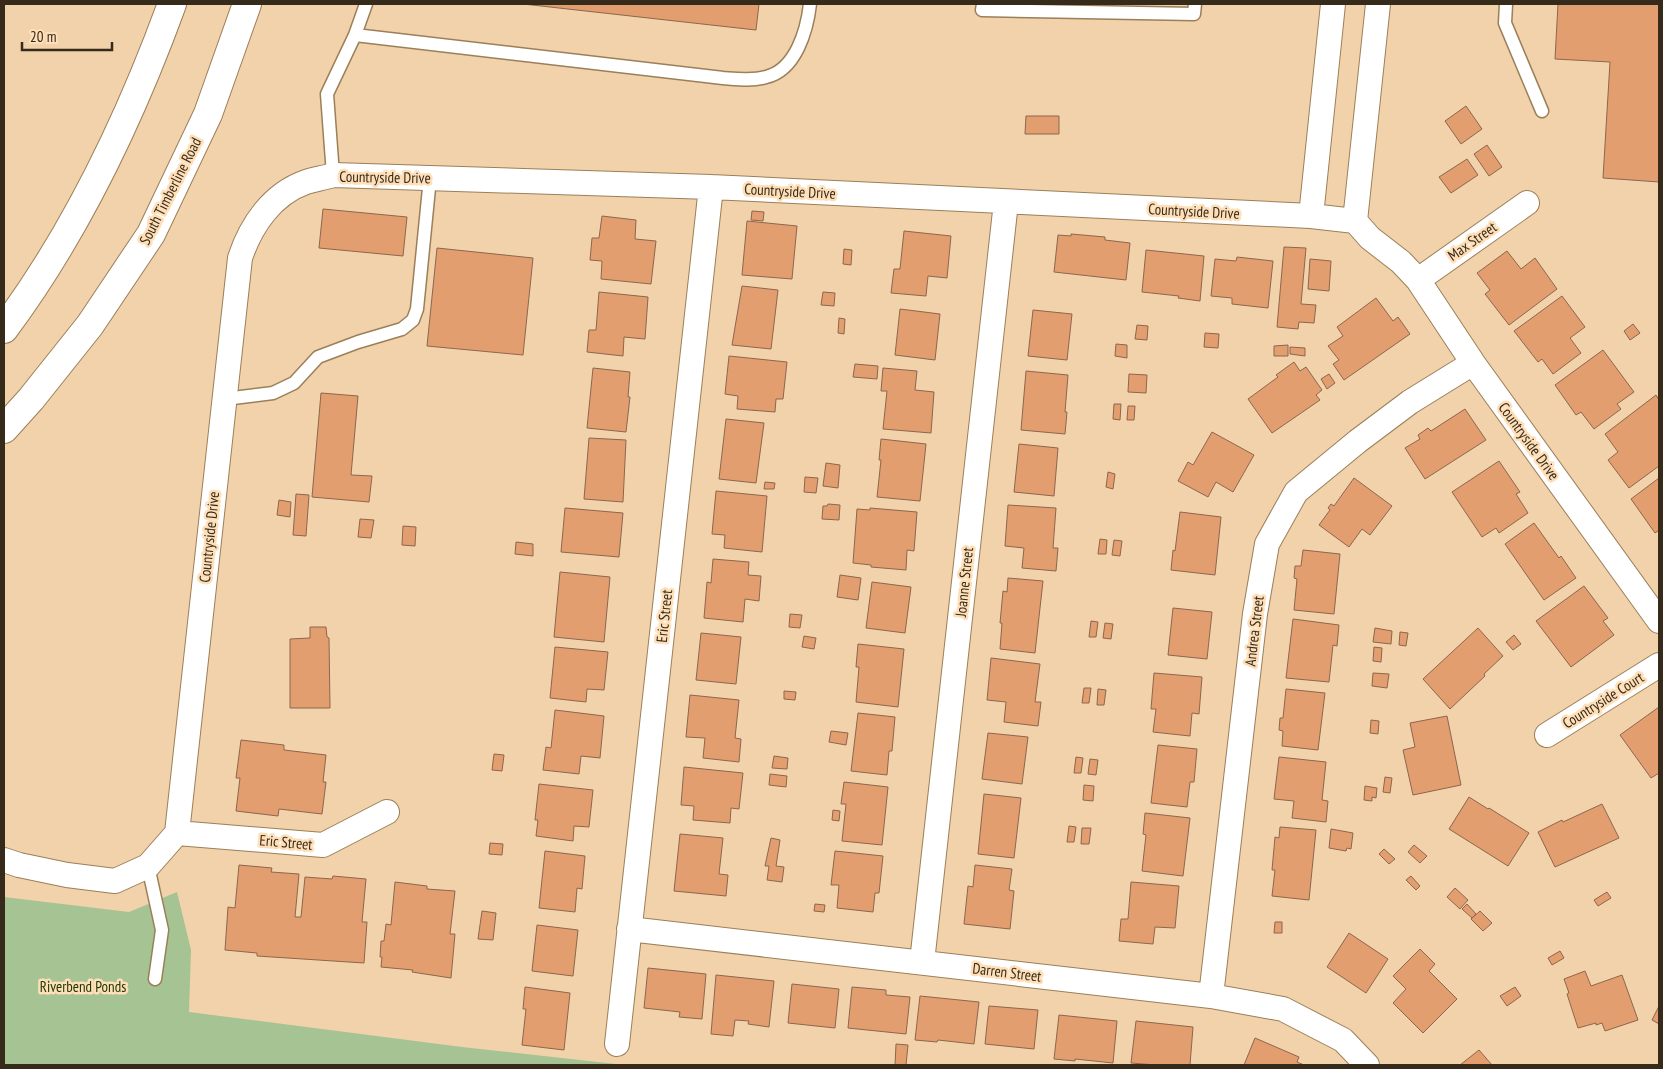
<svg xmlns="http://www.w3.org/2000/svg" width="1663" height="1069" viewBox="0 0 1663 1069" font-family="'PT Sans Narrow',sans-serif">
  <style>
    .green { fill: #a6c394 }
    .building { fill: #e39e70; stroke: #8d664d }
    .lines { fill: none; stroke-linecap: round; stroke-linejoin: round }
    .lane-casing { stroke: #9b7f59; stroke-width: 15 }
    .street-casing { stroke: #9b7f59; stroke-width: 26 }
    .secondary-casing { stroke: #9b7f59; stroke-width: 30 }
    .lane { stroke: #fff; stroke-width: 12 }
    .street { stroke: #fff; stroke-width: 24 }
    .secondary { stroke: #fff; stroke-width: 28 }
    .labels { text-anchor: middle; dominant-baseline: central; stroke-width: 5; stroke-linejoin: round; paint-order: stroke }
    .street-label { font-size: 15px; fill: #362a1b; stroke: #fedfb7 }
    .park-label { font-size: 15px; fill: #1b3504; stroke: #fedfb7 }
  </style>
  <rect width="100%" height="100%" fill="#f1d2aa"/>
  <path class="green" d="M177 892 191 950 189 1012 462 1047 625 1065H4V897L129 912Z"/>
  <path class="building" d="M523 4H759L756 30Z
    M1558 4H1659V182L1603 178 1610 62 1555 59Z
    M1466 106 1482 129 1461 144 1445 121Z
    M1026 116H1059V134H1025Z
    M1487 145 1502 167 1489 176 1474 154Z
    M1467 159 1478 175 1451 193 1439 177Z
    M323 209 407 217 403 256 319 248Z
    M752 211 764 212 763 221 751 220Z
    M602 216 636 220 635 239 656 241 651 284 601 279 602 261 590 260 592 238H599Z
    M747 221 797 226 792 279 742 275Z
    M904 231 951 236 947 278 928 276 926 296 891 293 894 269H900Z
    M1071 234 1105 237V240L1130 243 1126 280 1054 272 1058 235 1071 236Z
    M1284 247 1306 248 1301 304 1316 305 1314 323 1299 322 1298 329 1277 327Z
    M437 248 533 258 523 355 427 346Z
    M844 249 852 250 851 265 843 264Z
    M1146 250 1204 256 1200 301 1178 298 1179 296 1142 292Z
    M1507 251 1521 269 1535 258 1557 289 1509 325 1485 294 1490 290 1477 273Z
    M1237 257 1273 261 1268 308 1232 304V298L1211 296 1215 259 1236 261Z
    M1310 259 1331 261 1329 291 1308 289Z
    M742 286 778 290 771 349 732 345Z
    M599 292 648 297 645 339 624 337 623 356 587 352 589 330H596Z
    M823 292 835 293 834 306 821 305Z
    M1562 296 1585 327 1570 338 1581 353 1553 374 1542 359 1538 362 1514 331Z
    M1376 298 1393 321 1398 317 1410 334 1344 380 1333 364 1339 360 1328 346 1343 336 1337 327Z
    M900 309 940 314 935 360 895 355Z
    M1033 310 1072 314 1067 360 1028 356Z
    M839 318 845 319 844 334 838 333Z
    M1633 324 1640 333 1630 340 1624 331Z
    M1137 325 1148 326 1147 340 1135 339Z
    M1205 333 1219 334 1218 348 1204 347Z
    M1116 344 1127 345V358L1115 356Z
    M1288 345V356H1274V346Z
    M1290 347 1305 348V356L1290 354Z
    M1603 350 1634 392 1617 404 1621 409 1594 429 1581 412 1576 415 1555 385Z
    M729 356 787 362 783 399H776L775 412 737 409 738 396 725 394Z
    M1294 362 1300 371 1306 367 1322 390 1316 395 1320 400 1272 433 1248 399 1278 377 1276 375Z
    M855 364 878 366 877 379 853 377Z
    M593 368 630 372 628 397H630L626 432 587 428Z
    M883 368 917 371 915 390 934 392 931 433 883 429 887 391H881Z
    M1026 371 1068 375 1065 412H1067L1065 434 1021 430Z
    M1129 374 1147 375 1146 393 1128 392Z
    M1329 374 1335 383 1327 389 1321 379Z
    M321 393 358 396 351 475 372 476 369 502 312 497Z
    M1656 395 1659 400V466L1629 488 1608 460 1618 452 1605 434Z
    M1114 404H1121L1120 420 1113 419Z
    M1128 406H1135L1134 420H1127Z
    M1465 409 1486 440 1425 479 1405 448 1420 439 1418 435 1428 428 1431 431Z
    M726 419 764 423 756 483 719 479Z
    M1212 432 1254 455 1233 492 1216 482 1208 497 1178 481 1188 462 1193 465Z
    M589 438 626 440 623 502 584 499Z
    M881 439 926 444 920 501 877 497 881 460H879Z
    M1019 444 1058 448 1054 496 1014 492Z
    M1499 461 1520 492 1516 494 1528 513 1499 533 1496 528 1482 537 1452 492Z
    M826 463 840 465 838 488 823 486Z
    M1108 472 1115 474 1113 489 1106 487Z
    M805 477 818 478 816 493 804 492Z
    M1354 478 1392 506 1370 535 1362 529 1349 547 1319 525 1330 510 1328 508 1331 504 1334 506Z
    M1659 478V532L1658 531 1655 533 1631 499Z
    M765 482 775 483 774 489H764Z
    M716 491 767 496 762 552 724 548 725 535 712 534Z
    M296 494 309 495 306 536 293 535Z
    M279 500 291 502 290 517 277 515Z
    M828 504 840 505 839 520 822 519 823 506H827Z
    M1008 505 1056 508 1053 548H1058L1056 571 1022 568 1024 548 1005 546Z
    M565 508 623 513 619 557 561 552Z
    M870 508 917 512 914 551 907 550 906 570 871 567V565L853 563 857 509 870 510Z
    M1180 512 1221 517 1215 575 1171 570 1173 550 1175 551Z
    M360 519 374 520 371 538 358 537Z
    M1534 523 1559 558 1561 556 1576 578 1544 600 1505 544Z
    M403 526 416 527 415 546 402 545Z
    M1100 539 1107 540 1106 554H1098Z
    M1114 540 1122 541 1120 556 1112 555Z
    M516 542 533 544V556L515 554Z
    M1303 550 1340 554 1334 614 1294 610 1297 579 1294 578 1295 566H1301Z
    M713 559 749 562 748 575 761 576 759 601 745 599 743 622 704 618 707 582 711 583Z
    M560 572 610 577 604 642 554 637Z
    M840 575 861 578 858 600 837 597Z
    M1008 578 1043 581 1035 653 1000 649 1002 623H1000L1003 591 1007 592Z
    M872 582 911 587 905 633 866 628Z
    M1584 586 1608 618 1603 621 1614 635 1571 667 1536 621Z
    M1173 608 1212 612 1207 659 1168 655Z
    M790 614 802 615 800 628 789 627Z
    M1293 619 1339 625 1337 646 1333 645 1329 682 1286 678Z
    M1091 621 1098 622 1096 637H1089Z
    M1105 623 1113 624 1111 639 1103 638Z
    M310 627H326L327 637 329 638 330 708H290V639L310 638Z
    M1375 628 1392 631 1391 644 1373 642Z
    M1478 628 1503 656 1484 674 1485 676 1450 709 1423 679Z
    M1400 632 1408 633 1406 646 1399 645Z
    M701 633 741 637 736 684 696 680Z
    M1514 635 1521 644 1513 650 1506 642Z
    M804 636 816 638 814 649 802 647Z
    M858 644 904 649 898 707 856 702 859 667H856Z
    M555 647 608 652 604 690 587 689 586 702 550 698Z
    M1374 647 1382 648 1381 662 1373 661Z
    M991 658 1040 664 1035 702H1041L1038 726 1004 722 1006 702 987 700Z
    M1154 673 1202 677 1199 714 1192 713 1190 736 1153 732 1156 709H1151Z
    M1373 673 1389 674 1387 688 1372 686Z
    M1084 688H1091L1089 703H1082Z
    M1098 689 1106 690 1104 705H1097Z
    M1286 689 1325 693 1318 750 1282 746 1283 731 1279 730 1280 718H1283Z
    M784 691 796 692 795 700 784 699Z
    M690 695 739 700 735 738 741 739 739 762 703 758 705 738 686 737Z
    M1659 707V773L1651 778 1620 735Z
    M555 710 604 716 600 758 581 756 579 774 543 770 546 747 551 748Z
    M858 713 895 717 892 751H889L887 775 851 771Z
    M1447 716 1461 785 1413 795 1403 750 1415 747 1410 723Z
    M1371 720 1379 721 1378 734 1370 733Z
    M831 731 848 733 846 745 829 742Z
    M988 733 1028 737 1022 784 982 779Z
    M241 740 284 745V750L326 755 323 782H326L322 814 279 809 278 816 236 811 240 778H236Z
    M1158 745 1197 749 1194 782H1190L1187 807 1151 803Z
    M494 754 504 755 502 771 492 770Z
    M774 756 788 758 787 769 772 768Z
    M1076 757 1083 758 1081 773H1074Z
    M1279 757 1326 762 1322 800 1328 801 1326 822 1292 818 1294 801 1274 799Z
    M1090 759 1098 760 1096 775 1088 774Z
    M684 767 743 773 739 809 731 808 730 823 693 820 694 806 681 805Z
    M770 774 787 776 786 787 769 785Z
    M1385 777 1392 778 1390 793 1383 792Z
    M844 782 888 787 882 845 842 841 846 804H841Z
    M539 784 593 790 589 827 574 826 573 841 536 836 538 820H535Z
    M1084 785 1094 786 1093 801 1083 800Z
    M1365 786 1377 788 1376 798 1372 797V801L1364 800Z
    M984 794 1021 798 1014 858 978 854Z
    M1469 797 1488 809 1489 808 1529 833 1508 866 1449 829Z
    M1602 804 1619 838 1555 867 1538 832 1562 820 1563 822Z
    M833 810 840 811 839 821 832 820Z
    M1145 813 1190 818 1183 876 1142 871 1146 835 1143 834Z
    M1069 826 1076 827 1074 842H1067Z
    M1280 827 1316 830 1309 900 1272 896 1275 870H1272L1275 837 1279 838Z
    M1082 828H1091L1089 844H1081Z
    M1331 829 1353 833 1351 849 1347 848 1346 851 1329 848Z
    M680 834 723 838 719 874 728 875 726 896 674 891Z
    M771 838 780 840 776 866 784 867 782 882 767 880 769 866H765Z
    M490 843 503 844 502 855 489 854Z
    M1414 845 1427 856 1420 863 1408 852Z
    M1384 849 1395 859 1389 864 1379 854Z
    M545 851 585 856 582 889 577 888 575 912 539 908Z
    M835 851 883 856 879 893H875L873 912 837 908 839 885H831Z
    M239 865 272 868 271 872 299 874 295 917H301L305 877 332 879 333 876 366 879 362 922H367L364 963 257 956V953L225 950 228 907 235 908Z
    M975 865 1012 869 1009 890 1014 891 1010 929 964 924 968 886 973 887Z
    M1411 876 1420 886 1416 890 1406 880Z
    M395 882 427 886V889L455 891 450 934H455L451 978 412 972 413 970 381 967 382 957H380L381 941H384L386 924 391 925Z
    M1131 882 1179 886 1175 928 1155 927 1153 944 1119 941 1121 919H1128Z
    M1455 888 1468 900 1460 909 1447 897Z
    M1607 892 1611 898 1598 906 1594 900Z
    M815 904 825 905 824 912 814 911Z
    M1467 904 1476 914 1472 918 1462 909Z
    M482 911 496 913 493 940 478 939Z
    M1480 911 1492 923 1483 931 1471 919Z
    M1275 922H1282V933H1274Z
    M537 925 578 930 573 976 532 971Z
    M1349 933 1388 959 1366 993 1327 967Z
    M1420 949 1435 964 1429 971 1457 999 1423 1033 1393 1003 1406 989 1393 976Z
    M1560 951 1564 958 1552 965 1548 958Z
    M648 968 706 974 702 1019 679 1017 680 1012 644 1008Z
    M1585 971 1591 986 1622 975 1638 1020 1605 1031 1602 1023 1596 1025V1023L1578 1028 1567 994 1569 993 1564 979Z
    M716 975 774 981 769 1027 748 1024 749 1021 735 1020 733 1036 711 1034Z
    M792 984 839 989 835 1028 788 1023Z
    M525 987 570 993 564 1050 522 1045 526 1009H523Z
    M852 987 886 990V995L910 997 906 1034 848 1028Z
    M1515 987 1521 996 1507 1006 1500 996Z
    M920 996 979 1002 974 1044 938 1040 937 1042 915 1040Z
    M989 1006 1038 1010 1034 1049 985 1044Z
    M1659 1006V1024L1652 1020Z
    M1059 1015 1117 1021 1113 1063 1075 1059V1061L1054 1059Z
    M1136 1021 1193 1027 1190 1065H1156L1131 1063Z
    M1255 1038 1299 1057 1297 1062 1304 1065H1244Z
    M896 1044 908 1045 906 1065H895Z
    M1479 1050 1492 1065H1460Z"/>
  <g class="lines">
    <g class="lane-casing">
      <path id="lane" d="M983 4 982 10 1194 14 1195 4
        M1506 4 1505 23 1542 111
        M355 35 723 78C737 79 753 81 766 77 796 70 807 30 810 4
        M333 175 327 94 355 35 366 4
        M225 399 273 393 294 383 318 357 358 342 402 329 413 320 417 309 430 178
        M148 866 162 930 155 979"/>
    </g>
    <g class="street-casing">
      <path id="street" d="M1311 216 1333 4
        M1355 221 1378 4
        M1418 280 1527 203
        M1547 735 1659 665
        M177 833 323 845 387 812
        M4 860 19 865 67 875 115 881 148 866 177 833 240 258C251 225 272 194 306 182 315 179 324 178 333 175L711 187 1311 216 1355 221 1370 238 1401 262 1418 280 1473 363 1659 621
        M629 929 1211 996 1283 1009 1343 1040 1367 1065
        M922 962 1006 202
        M1211 996 1255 614 1267 544 1296 492 1358 441 1410 402 1473 363
        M617 1044 711 187"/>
    </g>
    <g class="secondary-casing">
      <path id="secondary" d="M4 329C77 231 130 119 172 4
        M4 429 31 399 90 325 151 234 208 114 247 4"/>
    </g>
    <use href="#lane" class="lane"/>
    <use href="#street" class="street"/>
    <use href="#secondary" class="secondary"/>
  </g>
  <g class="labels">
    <g class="street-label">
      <text transform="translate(385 177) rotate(1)">Countryside Drive</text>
      <text transform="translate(170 191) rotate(-63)">South Timberline Road</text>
      <text transform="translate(790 191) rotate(3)">Countryside Drive</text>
      <text transform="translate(1194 211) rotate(3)">Countryside Drive</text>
      <text transform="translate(1472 241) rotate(-35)">Max Street</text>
      <text transform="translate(1529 441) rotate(54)">Countryside Drive</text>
      <text transform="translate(209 537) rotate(-84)">Countryside Drive</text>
      <text transform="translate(964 582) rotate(-84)">Joanne Street</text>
      <text transform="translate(664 616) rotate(-84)">Eric Street</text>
      <text transform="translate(1254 631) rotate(-83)">Andrea Street</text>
      <text transform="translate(1603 700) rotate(-32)">Countryside Court</text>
      <text transform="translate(286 842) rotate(5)">Eric Street</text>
      <text transform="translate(1007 972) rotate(7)">Darren Street</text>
    </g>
    <g class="park-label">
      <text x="83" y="986">Riverbend Ponds</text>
    </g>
  </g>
  <rect width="1663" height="1069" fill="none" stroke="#362a1b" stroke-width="10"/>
  <path d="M22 42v8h90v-8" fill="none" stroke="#362a1b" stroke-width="2.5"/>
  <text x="30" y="42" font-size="15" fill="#362a1b" stroke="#fedfb7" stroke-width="4" paint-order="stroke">20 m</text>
</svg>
